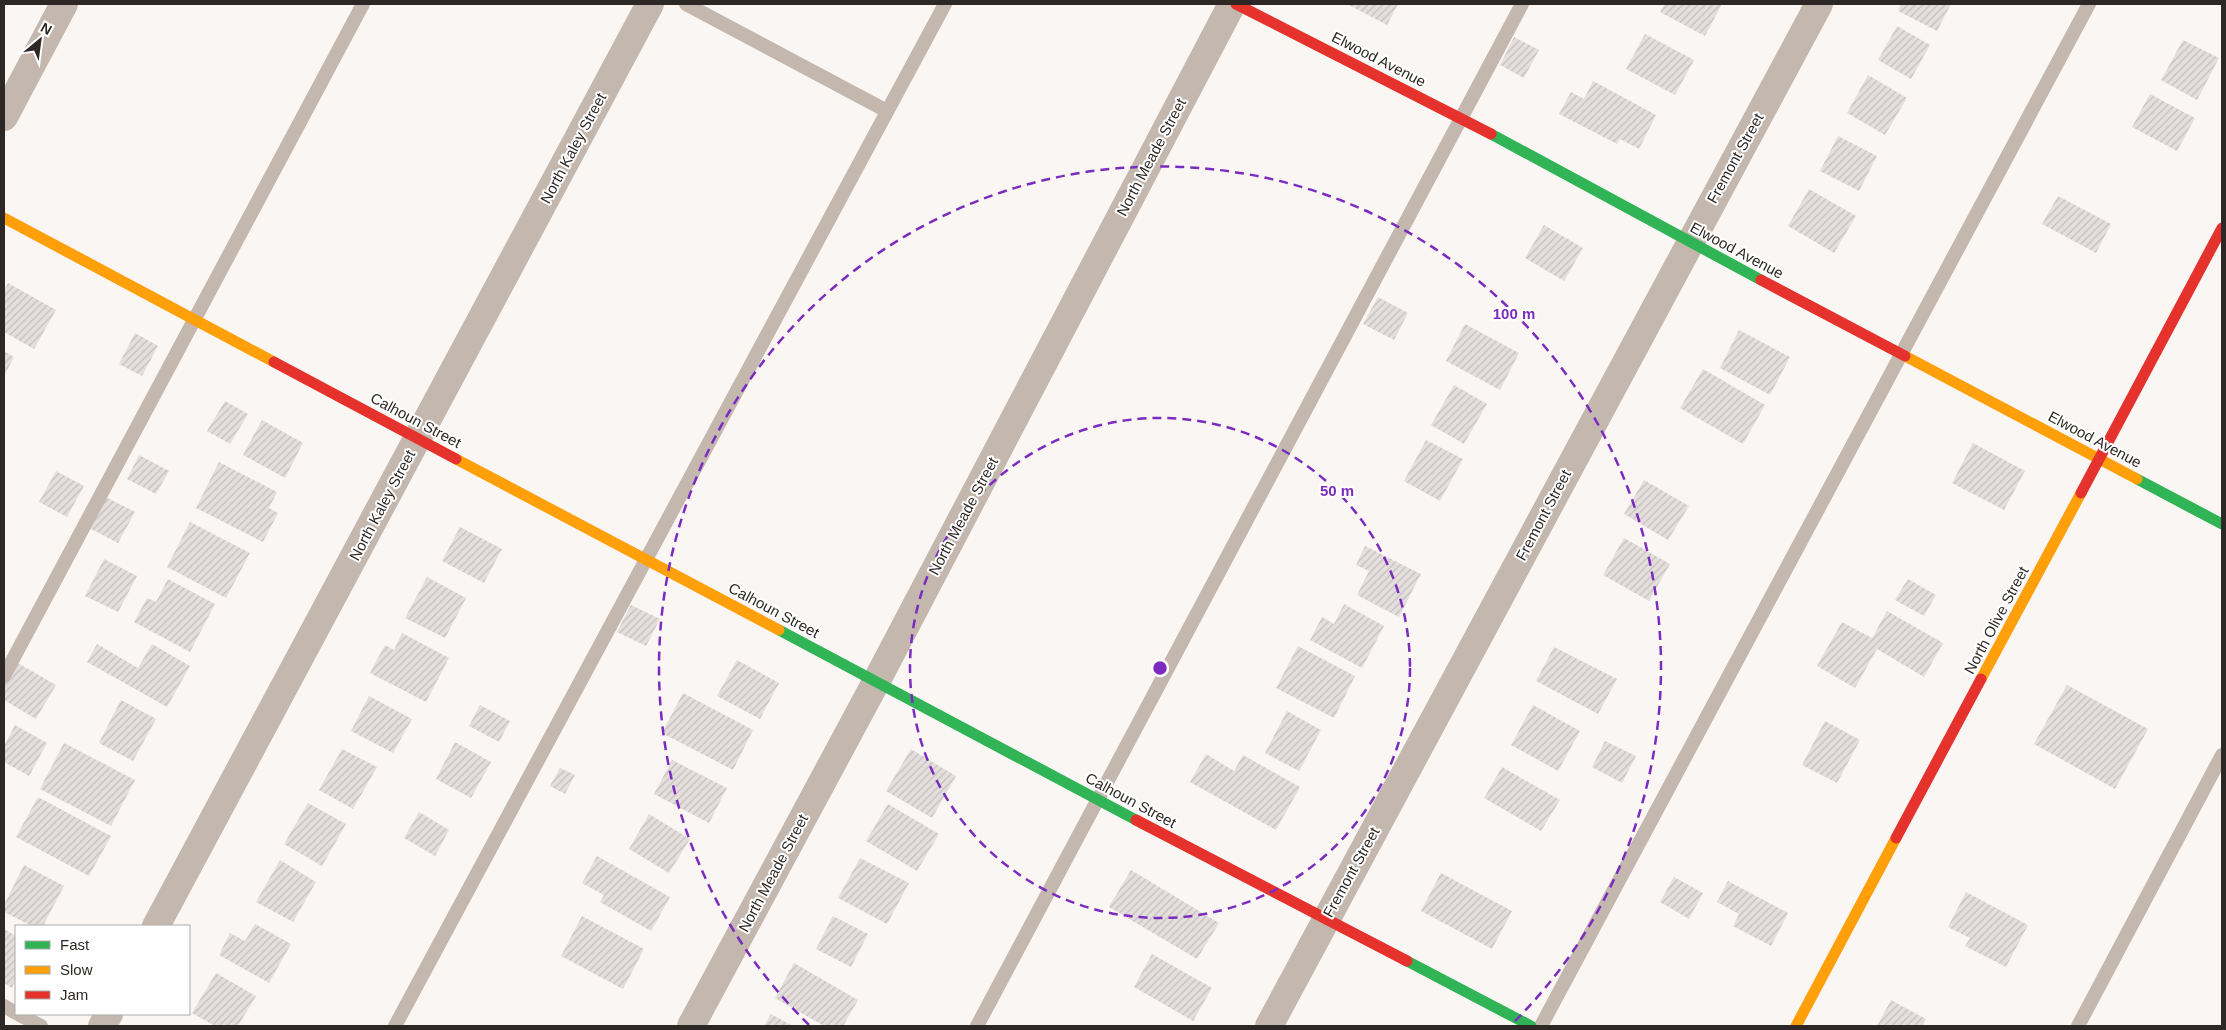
<svg xmlns="http://www.w3.org/2000/svg" width="2226" height="1030" viewBox="0 0 2226 1030" font-family="Arial,sans-serif">
  <style>
    .building { fill: url(#building-hatch) }
    .lines { fill: none; stroke-linecap: round; stroke-linejoin: round }
    .lane { stroke: #c3b7ae; stroke-width: 14 }
    .street { stroke: #c3b7ae; stroke-width: 28 }
    .fast { stroke: #30b455; stroke-width: 11 }
    .slow { stroke: #ff9f0a; stroke-width: 11 }
    .jam { stroke: #e5322d; stroke-width: 11 }
    .ring { fill: none; stroke: #7b2cbf; stroke-width: 2.5; stroke-dasharray: 9 6 }
    .labels { text-anchor: middle; dominant-baseline: central; stroke-width: 4; stroke-linejoin: round; paint-order: stroke }
    .street-label { font-size: 15px; fill: #2d2825; stroke: #fff }
    .centre { fill: #7b2cbf; stroke: #fff; stroke-width: 2.5 }
    .ring-label { font-size: 15px; text-anchor: middle; font-weight: bold; fill: #7b2cbf; stroke: #fff; stroke-width: 4; stroke-linejoin: round; paint-order: stroke }
  </style>
  <defs>
    <pattern id="building-hatch" width="6" height="6" patternUnits="userSpaceOnUse" patternTransform="scale(1.25)"><rect width="6" height="6" fill="#e4dfdc"/><path d="M-1 1l2-2M0 6l6-6M5 7l2-2" fill="none" stroke="#c4bfbd"/></pattern>
  </defs>
  <rect width="100%" height="100%" fill="#faf6f4"/>
  <path class="building" d="M1347 4H1398L1387 25Z
    M1665 4H1722L1705 36 1660 12Z
    M1901 4H1951L1937 31 1898 11Z
    M1897 26 1930 45 1911 79 1878 60Z
    M1645 34 1694 60 1675 95 1626 69Z
    M1514 37 1539 50 1524 78 1500 65Z
    M2183 40 2219 58 2197 100 2161 80Z
    M1868 75 1907 98 1885 135 1847 113Z
    M1593 81 1656 115 1639 149 1620 139 1617 144 1559 114 1571 92 1584 99Z
    M2150 94 2195 118 2177 151 2132 127Z
    M1838 136 1877 156 1859 191 1820 171Z
    M1809 189 1856 216 1834 253 1788 226Z
    M2058 196 2111 224 2096 253 2042 224Z
    M1544 225 1583 248 1564 281 1525 258Z
    M8 283 56 310 34 349 4 332V291Z
    M1378 297 1408 313 1394 340 1363 324Z
    M1465 324 1519 353 1500 390 1446 361Z
    M1739 330 1790 357 1770 395 1720 368Z
    M135 333 158 346 142 376 119 364Z
    M4 351 14 357 4 376Z
    M1703 369 1765 405 1743 444 1680 408Z
    M1454 385 1487 404 1464 444 1431 425Z
    M225 401 248 414 230 444 207 431Z
    M262 420 303 443 285 478 243 455Z
    M1426 440 1463 459 1440 501 1404 481Z
    M1973 443 2025 471 2004 510 1952 483Z
    M139 455 169 471 156 494 127 479Z
    M219 462 277 492 269 508 278 513 263 542 196 508Z
    M56 471 84 486 67 517 39 502Z
    M1644 480 1689 506 1668 540 1624 514Z
    M106 497 135 512 118 543 89 528Z
    M190 522 250 553 226 598 167 567Z
    M460 527 502 549 484 583 442 561Z
    M1624 538 1670 564 1649 601 1603 575Z
    M1365 546 1421 574 1399 617 1357 595 1369 571 1356 565Z
    M104 559 137 576 118 612 85 596Z
    M427 577 466 598 445 638 405 618Z
    M168 579 215 604 190 652 134 622 147 598 156 602Z
    M1908 579 1936 595 1924 616 1895 600Z
    M1344 604 1384 626 1362 668 1310 640 1322 617 1334 624Z
    M631 605 660 619 646 646 617 632Z
    M1887 611 1943 643 1924 677 1877 649 1855 688 1817 666 1842 622 1872 638Z
    M402 633 449 658 426 702 370 673 385 645 394 650Z
    M97 644 138 668 152 644 190 666 167 707 87 662Z
    M1298 646 1355 676 1334 718 1276 688Z
    M1554 647 1617 679 1598 714 1536 681Z
    M737 660 779 683 760 719 717 696Z
    M16 662 56 685 36 719 4 700V684Z
    M2067 685 2148 729 2115 789 2034 744Z
    M683 693 753 730 733 770 662 733Z
    M369 696 412 719 393 753 351 731Z
    M121 700 156 719 133 761 99 743Z
    M480 705 510 721 499 742 469 726Z
    M1533 705 1580 731 1558 771 1511 745Z
    M1287 711 1321 730 1299 771 1265 753Z
    M1825 721 1860 740 1837 783 1802 765Z
    M15 725 47 743 29 776 4 762V746Z
    M1605 741 1636 756 1622 783 1592 767Z
    M455 742 491 762 471 798 436 779Z
    M64 743 135 780 111 826 40 789Z
    M342 749 377 767 353 809 319 790Z
    M911 749 956 776 932 818 886 791Z
    M1206 754 1234 771 1243 755 1300 787 1276 830 1190 782Z
    M672 760 727 788 709 823 654 794Z
    M1502 767 1560 800 1541 831 1484 798Z
    M560 768 575 775 565 794 550 786Z
    M38 797 111 836 89 876 16 837Z
    M308 803 346 824 322 866 284 844Z
    M888 804 939 834 917 871 866 841Z
    M419 812 449 830 435 856 404 838Z
    M649 814 690 839 669 873 629 849Z
    M597 856 670 897 651 931 600 902 604 895 582 883Z
    M860 858 909 883 887 924 838 898Z
    M280 860 316 882 293 922 256 902Z
    M24 865 64 886 43 926H32L4 912V905Z
    M1131 870 1219 923 1197 959 1109 907Z
    M1441 873 1512 911 1492 949 1421 911Z
    M1674 877 1703 893 1689 919 1660 902Z
    M1728 881 1788 913 1771 946 1733 926 1739 914 1717 902Z
    M1966 892 2028 925 2006 967 1965 946 1970 938 1948 927Z
    M582 916 644 949 623 989 561 956Z
    M833 916 868 934 851 967 816 949Z
    M255 924 291 944 269 983 219 955 230 933 245 941Z
    M4 929 16 936V979L12 988 4 983Z
    M1152 954 1212 988 1193 1021 1134 987Z
    M794 963 858 1000 843 1026H824L775 998Z
    M216 973 256 996 238 1026H215L192 1013Z
    M1891 1000 1926 1019 1922 1026H1877Z
    M771 1014 793 1026H764Z"/>
  <g class="lines">
    <path class="lane" d="M686 4 887 111
      M4 676 363 4
      M4 1006 16 1013
      M18 1014 41 1026
      M395 1026 945 4
      M977 1026 1522 4
      M1541 1026 2089 4
      M2078 1026 2222 755"/>
    <path class="street" d="M4 117 64 4
      M156 926 650 4
      M102 1026 109 1014
      M691 1026 876 682 1232 4
      M1269 1026 1819 4"/>
    <path class="fast" d="M1491 134 1761 280
      M2137 479 2222 524
      M779 630 1136 820
      M1407 961 1531 1026"/>
    <path class="slow" d="M4 218 274 362
      M1905 356 2137 479
      M456 459 779 630
      M1981 679 2081 493
      M1796 1026 1896 838"/>
    <path class="jam" d="M1236 4 1491 134
      M1761 280 1905 356
      M274 362 456 459
      M2081 493 2222 228
      M1136 820 1407 961
      M1896 838 1981 679"/>
  </g>
  <g class="ring">
    <circle cx="1160" cy="668" r="250"/>
    <path d="M809 1025A501 501 0 1 1 1511 1025"/>
  </g>
  <g class="labels">
    <g class="street-label">
      <text transform="translate(1379 59) rotate(27)">Elwood Avenue</text>
      <text transform="translate(573 148) rotate(-62)">North Kaley Street</text>
      <text transform="translate(1151 157) rotate(-62)">North Meade Street</text>
      <text transform="translate(1735 158) rotate(-61)">Fremont Street</text>
      <text transform="translate(1737 250) rotate(28)">Elwood Avenue</text>
      <text transform="translate(416 420) rotate(28)">Calhoun Street</text>
      <text transform="translate(2095 439) rotate(28)">Elwood Avenue</text>
      <text transform="translate(382 505) rotate(-62)">North Kaley Street</text>
      <text transform="translate(1543 515) rotate(-62)">Fremont Street</text>
      <text transform="translate(963 516) rotate(-62)">North Meade Street</text>
      <text transform="translate(774 610) rotate(28)">Calhoun Street</text>
      <text transform="translate(1996 620) rotate(-62)">North Olive Street</text>
      <text transform="translate(1131 800) rotate(28)">Calhoun Street</text>
      <text transform="translate(1351 872) rotate(-61)">Fremont Street</text>
      <text transform="translate(773 873) rotate(-62)">North Meade Street</text>
    </g>
  </g>
  <circle cx="1160" cy="668" r="8" class="centre"/>
  <g class="ring-label">
    <text x="1514" y="319">100 m</text>
    <text x="1337" y="496">50 m</text>
  </g>
  <rect width="2226" height="1030" fill="none" stroke="#2d2825" stroke-width="10"/>
  <rect x="15" y="925" width="175" height="90" fill="#ffffff" stroke="#aba9a8"/>
  <rect x="25" y="941" width="25" height="8" fill="#30b455" stroke="#aba9a8"/>
  <text x="60" y="950" font-size="15" fill="#2d2825">Fast</text>
  <rect x="25" y="966" width="25" height="8" fill="#ff9f0a" stroke="#aba9a8"/>
  <text x="60" y="975" font-size="15" fill="#2d2825">Slow</text>
  <rect x="25" y="991" width="25" height="8" fill="#e5322d" stroke="#aba9a8"/>
  <text x="60" y="1000" font-size="15" fill="#2d2825">Jam</text>
  <g transform="translate(40 40) rotate(29)" stroke="#ffffff" stroke-width="4" paint-order="stroke">
  <path d="M0-4L9 19L0 12L-9 19Z" fill="#2d2825"/>
  <text y="-8" font-size="14" font-weight="bold" text-anchor="middle" fill="#2d2825">N</text>
  </g>
</svg>
